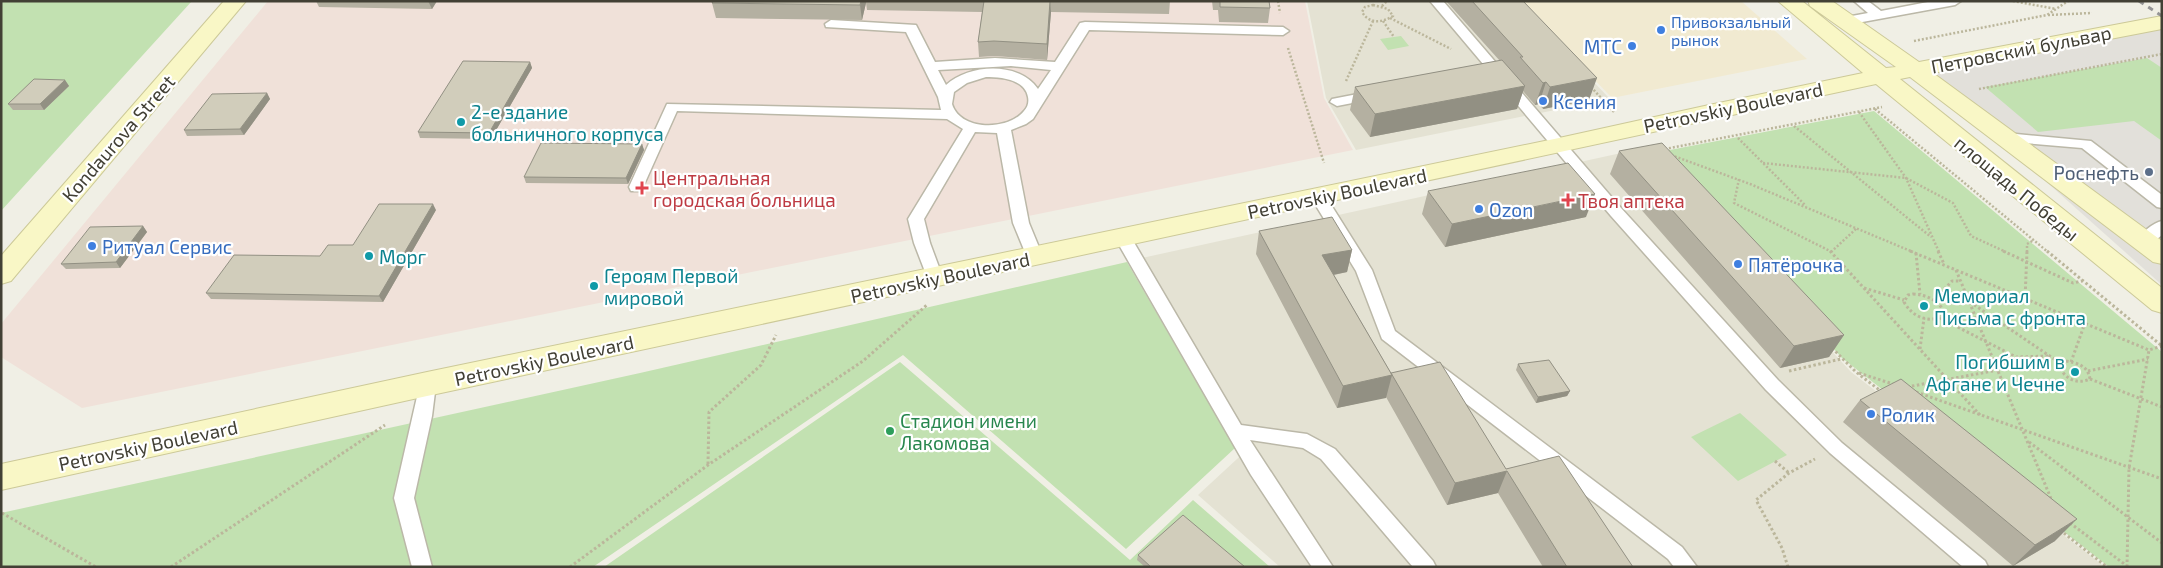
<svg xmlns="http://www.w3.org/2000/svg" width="2163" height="568" viewBox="0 0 2163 568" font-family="'Exo 2',sans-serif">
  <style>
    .residential { fill: #e4e2d3 }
    .commercial { fill: #f1ead1 }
    .industrial { fill: #e2e0da }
    .medical { fill: #f0e1d9 }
    .green { fill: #c2e1b1 }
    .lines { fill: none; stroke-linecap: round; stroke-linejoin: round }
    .lane-casing { stroke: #bbb8a8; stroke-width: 3 }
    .secondary-casing { stroke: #ccc998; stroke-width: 2 }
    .path-far1 { stroke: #bbb69b; stroke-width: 2.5; stroke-dasharray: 2 2; stroke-linecap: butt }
    .path { stroke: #bbb69b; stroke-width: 3; stroke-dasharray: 2.5 2.5; stroke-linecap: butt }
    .lane { fill: #fff; fill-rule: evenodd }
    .secondary { fill: #f9f7c6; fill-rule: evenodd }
    .rail { stroke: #949494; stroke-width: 3; stroke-dasharray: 5.5 5.5; stroke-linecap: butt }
    .wall { fill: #b4b0a1 }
    .shaded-wall { fill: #929083 }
    .building { fill: #d1cdbb; stroke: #929083 }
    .shop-dot { fill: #3f7fe0; stroke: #fff; stroke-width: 2 }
    .culture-dot { fill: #0f9aa8; stroke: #fff; stroke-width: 2 }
    .service-dot { fill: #5c6f8a; stroke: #fff; stroke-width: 2 }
    .health-dot { fill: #e0444e; stroke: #fff; stroke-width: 2 }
    .leisure-dot { fill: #2e9e5b; stroke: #fff; stroke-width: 2 }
    .labels { text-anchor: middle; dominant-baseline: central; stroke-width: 4.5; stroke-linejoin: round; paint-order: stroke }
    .far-shop-label { font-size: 16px; fill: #366cbe; stroke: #fff; text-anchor: start }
    .shop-label { font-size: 19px; fill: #366cbe; stroke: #fff; text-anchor: start }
    .street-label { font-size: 19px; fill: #424035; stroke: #fff }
    .culture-label { font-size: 19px; fill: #0d838f; stroke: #fff; text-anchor: start }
    .service-label { font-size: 19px; fill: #4e5e75; stroke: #fff; text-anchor: end }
    .health-label { font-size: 19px; fill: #be3a42; stroke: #fff; text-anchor: start }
    .leisure-label { font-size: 19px; fill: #27864d; stroke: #fff; text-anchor: start }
  </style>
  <rect width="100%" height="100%" fill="#f0efe5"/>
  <path class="residential" d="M1307 1H1516L1610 99 1356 150 1326 98Z
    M1644 148 1851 372 2105 567H1280L1198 495 1250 447 1142 258Z"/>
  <path class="commercial" d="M1519 1H1741L1807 59 1612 98Z"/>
  <path class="industrial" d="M2162 24V285L1919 68Z"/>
  <path class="medical" d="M268 1H1305L1324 98 1353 150 82 408 1 357V324Z"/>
  <path class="green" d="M1 1H192L1 211Z
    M1401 36 1409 46 1388 50 1380 39Z
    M2147 58 2162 68V141L2134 121 2038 132 1985 87Z
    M1874 111 2162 352V567H2109L1842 358 1654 153Z
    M1127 262 1235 448 1126 549 903 355 593 567H1V513L640 373Z
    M900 362 1130 560 1193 500 1270 567H604Z
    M1740 413 1787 455 1738 481 1691 437Z"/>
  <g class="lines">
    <g class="lane-casing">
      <path id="lane" d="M1430 1H1443L1621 208 1778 380 1842 443 1985 561 1988 567H1963L1830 453 1766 390 1611 216Z
        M1854 1H1868L1881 11 1933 1H1961L1955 5 1846 25 1841 24 1840 21 1841 18 1868 13Z
        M831 20 916 25 935 62 995 58 1055 62 1080 23 1085 22 1283 27 1289 31 1283 35 1089 30 1033 119 1026 124 1011 130 1029 223 1043 257 1041 261 1035 263 1029 261 1027 257 1013 223 997 133 975 132 924 219 930 243 943 278 941 282 935 284 929 282 914 243 908 219 963 129 947 119 677 111 643 187 641 191H631L629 187 667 104 941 110 938 97 906 32 826 27 825 24ZM1011 66 1051 70 1038 89C1019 61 969 64 946 85L938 70ZM986 77C1000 77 1025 79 1028 97 1029 102 1028 107 1024 111 1008 131 960 131 952 104L954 92 967 83Z
        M1373 91 1380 95 1378 98 1337 106 1330 102 1332 99Z
        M2006 133 2091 141 2162 195V208L2157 207 2082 148 2001 141 1999 138 2001 135Z
        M1318 191 1323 192 1372 270 1395 331 1682 547 1697 567H1674L1668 559 1382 339 1356 271 1310 196 1313 192Z
        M2162 221V235C2154 241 2149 248 2138 245L2136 241C2141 233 2153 223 2162 221Z
        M1123 233 1129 234 1241 425 1307 434 1335 449 1433 561 1436 567H1413L1321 459 1303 448 1250 440 1333 567H1312L1251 475 1115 238 1117 234Z
        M427 377 433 379 436 384 432 416 414 498 432 567H412L394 498 421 379Z"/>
    </g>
    <g class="secondary-casing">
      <path id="secondary" d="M224 1H246L11 281 1 284V256Z
        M1778 1H1802L1886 68 1896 67 1810 6 1808 1H1832L1919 62 2162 16V29L1933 73 2162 241V264L2153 262 1910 77 1900 79 2162 288V313L2152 310 1876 84 427 396 1 490V464L427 372 1559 138 1709 105 1863 73Z"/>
    </g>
    <path class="path-far1" d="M1278 1 1280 13
      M2013 1 2056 9
      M1373 5 1388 9 1393 16C1382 23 1369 24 1362 12L1365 7Z
      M1382 6 1387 1
      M2048 15 2092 13
      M1390 18 1451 49
      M1383 21 1394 37
      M1914 41 2047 15 2068 1
      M1288 48 1324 163
      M1346 81 1373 21
      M1591 87 1614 112
      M1979 89 2162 54
      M1875 109 2048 252
      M1859 112 1906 178 1939 252
      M1794 126 1931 237
      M1738 138 1806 206
      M1665 149 1882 107
      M1671 155 1750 184 1913 252
      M1763 163 1906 178 1953 203 1971 236 2006 252
      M1739 179 1734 203 1830 251
      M1831 252 1857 228
      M2027 252V244L2034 240"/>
    <path class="path" d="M1830 251 1980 415
      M1910 251 2149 350 2162 346
      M1938 251 1944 264
      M2003 251 2073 283 2082 281
      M2047 251 2162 346
      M1916 253 1920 294
      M1956 270 2052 501
      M1864 288 1904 300
      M1913 294C1926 295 1935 299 1943 309L1942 317C1926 323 1912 316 1904 302L1908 295Z
      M2025 299 2027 251
      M1934 300 1952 281H1960
      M1970 302 2060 363
      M1940 318 2016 357 2050 356
      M1832 348 1856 372 1882 392
      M1920 349 1924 318
      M2066 361C2078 363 2088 366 2090 379 2077 385 2064 379 2059 365Z
      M2071 362 2085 323
      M1789 371 1841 359
      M2088 371 2148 359
      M1859 373 1896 385
      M2090 379 2162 407
      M1907 387 1998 370
      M1916 392 2162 479
      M2029 442 2162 543
      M1775 461 1789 473
      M708 464 709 412 761 365 776 335
      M2 513 96 567
      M2070 523 2127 566
      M2060 530 2107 567
      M171 567 385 425
      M570 567 708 465 863 361 928 304
      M1788 567 1782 548 1756 500 1789 473 1815 459
      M2127 567 2129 468 2149 350"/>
    <use href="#lane" class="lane"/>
    <use href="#secondary" class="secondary"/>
    <path class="rail" d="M2139 1 2162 16"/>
  </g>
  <path class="wall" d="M316 1H437L432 9 319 7Z
    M713 1H1170L1169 14 1051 12 1047 60 995 56 979 57 978 42 982 12 867 10 866 3 862 20 716 18 712 3Z
    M1212 1H1269L1270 8 1268 23 1219 22 1218 10H1213Z
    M1446 1H1523L1589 100 1543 109 1539 104 1535 105 1523 91 1517 109 1370 137 1350 110 1355 87 1500 61Z
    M530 62 532 68 491 139 420 138 418 132Z
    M65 80 69 86 44 110H13L8 104Z
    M267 93 270 99 244 135 187 136 184 130Z
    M642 144 644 150 628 184 526 183 524 177Z
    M1619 151 1844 335 1829 357 1780 368 1610 174Z
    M1428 191 1586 217 1445 247 1422 214Z
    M436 210 383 302 211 299 206 293 353 245Z
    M143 226 147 232 120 268 66 269 61 264Z
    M1259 231 1352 250 1347 272 1334 275 1391 373 1506 469 1633 567H1543L1498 493 1447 505 1386 397 1337 408 1256 254Z
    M1518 364 1570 391 1567 396 1536 403 1516 370Z
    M1860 400 2055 541 2013 566 1843 422Z
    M1138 555 1245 567H1145L1137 560Z"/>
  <path class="shaded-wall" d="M428 1H437L432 9Z
    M861 1H866V3L862 20 860 5Z
    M1050 1 1051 12 1047 60V44Z
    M530 62 532 68 491 139 489 133Z
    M1597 78 1589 100 1543 109 1550 87Z
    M65 80 69 86 44 110 40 104Z
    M1546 82 1539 104 1535 105 1543 83Z
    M1525 86 1517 109 1370 137 1375 114Z
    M267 93 270 99 244 135 240 129Z
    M642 144 644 150 628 184 626 178Z
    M1595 194 1586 217 1445 247 1452 224Z
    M433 204 436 210 383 302 379 296Z
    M143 226 147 232 120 268 116 262Z
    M1352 250 1347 272 1317 278 1322 255Z
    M1844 335 1829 357 1780 368 1794 346Z
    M1392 375 1386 398 1337 408 1343 386Z
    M1570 391 1567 396 1536 403 1538 397Z
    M1507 471 1498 493 1447 505 1455 483Z
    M2077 519 2055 541 2013 566 2035 545Z"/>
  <path class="building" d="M713 1H861L860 5 712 3Z
    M984 1H1050L1047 44 994 41 978 42Z
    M1220 1H1269L1270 8 1220 7Z
    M1472 1H1523L1597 78 1550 87 1546 82 1543 83 1520 57H1523Z
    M1502 60 1525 86 1375 114 1355 87Z
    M463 61 530 62 489 133 418 132Z
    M34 79 65 80 40 104H8Z
    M267 93 240 129 184 130 212 94Z
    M541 143 642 144 626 178 524 177Z
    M1662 143 1844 335 1794 346 1619 151Z
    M1568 163 1595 194 1452 224 1428 191Z
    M379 204H433L379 296 206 293 234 255 320 256 328 245H353Z
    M1332 217 1352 250 1322 255 1392 375 1343 386 1259 231Z
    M143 226 116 262 61 264 90 227Z
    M1549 360 1570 391 1538 397 1518 364Z
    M1440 362 1506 469 1559 456 1633 567H1567L1507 471 1455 483 1391 373Z
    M1901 379 2077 519 2035 545 1860 400Z
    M1183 515 1245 567H1151L1138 555Z"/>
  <g class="shop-dot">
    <circle cx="1661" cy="30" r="5"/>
    <circle cx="1632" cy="46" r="5"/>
    <circle cx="1543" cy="101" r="5"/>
    <circle cx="1479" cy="209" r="5"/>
    <circle cx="92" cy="246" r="5"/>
    <circle cx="1738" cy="264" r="5"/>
    <circle cx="1871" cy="414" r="5"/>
  </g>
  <g class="culture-dot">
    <circle cx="461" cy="122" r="5"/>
    <circle cx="369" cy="256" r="5"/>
    <circle cx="594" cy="286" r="5"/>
    <circle cx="1924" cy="306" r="5"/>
    <circle cx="2075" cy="372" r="5"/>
  </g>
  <circle class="service-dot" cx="2149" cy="172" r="5"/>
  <g class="health-dot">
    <path d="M639.5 180.5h5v5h5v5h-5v5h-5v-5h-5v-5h5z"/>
    <path d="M1565.5 192.5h5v5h5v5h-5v5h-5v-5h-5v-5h5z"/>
  </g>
  <circle class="leisure-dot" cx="890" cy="431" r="5"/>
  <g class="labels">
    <g class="far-shop-label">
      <text x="1671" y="21">Привокзальный<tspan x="1671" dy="18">рынок</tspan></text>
    </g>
    <g class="shop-label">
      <text x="1622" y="46" text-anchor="end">МТС</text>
      <text x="1553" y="101">Ксения</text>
      <text x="1489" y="209">Ozon</text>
      <text x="102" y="246">Ритуал Сервис</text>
      <text x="1748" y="264">Пятёрочка</text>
      <text x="1881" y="414">Ролик</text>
    </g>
    <g class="street-label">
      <text transform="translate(2021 49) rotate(-11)">Петровский бульвар</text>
      <text transform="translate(1733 107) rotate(-12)">Petrovskiy Boulevard</text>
      <text transform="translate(118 138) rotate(-49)">Kondaurova Street</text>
      <text transform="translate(2017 188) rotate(39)">площадь Победы</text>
      <text transform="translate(1337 193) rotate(-12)">Petrovskiy Boulevard</text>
      <text transform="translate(940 277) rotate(-12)">Petrovskiy Boulevard</text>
      <text transform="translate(544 360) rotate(-12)">Petrovskiy Boulevard</text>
      <text transform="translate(148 445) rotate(-12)">Petrovskiy Boulevard</text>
    </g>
    <g class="culture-label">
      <text x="471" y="111">2-е здание<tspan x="471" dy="22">больничного корпуса</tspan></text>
      <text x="379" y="256">Морг</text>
      <text x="604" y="275">Героям Первой<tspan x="604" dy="22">мировой</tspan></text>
      <text x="1934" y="295">Мемориал<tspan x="1934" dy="22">Письма с фронта</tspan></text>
      <text x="2065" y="361" text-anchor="end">Погибшим в<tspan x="2065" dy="22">Афгане и Чечне</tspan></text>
    </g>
    <g class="service-label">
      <text x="2139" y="172">Роснефть</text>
    </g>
    <g class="health-label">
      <text x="653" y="177">Центральная<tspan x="653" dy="22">городская больница</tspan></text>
      <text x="1578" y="200">Твоя аптека</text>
    </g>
    <g class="leisure-label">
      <text x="900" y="420">Стадион имени<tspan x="900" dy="22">Лакомова</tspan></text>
    </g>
  </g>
  <rect width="2163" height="568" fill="none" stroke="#424035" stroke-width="5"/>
</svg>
